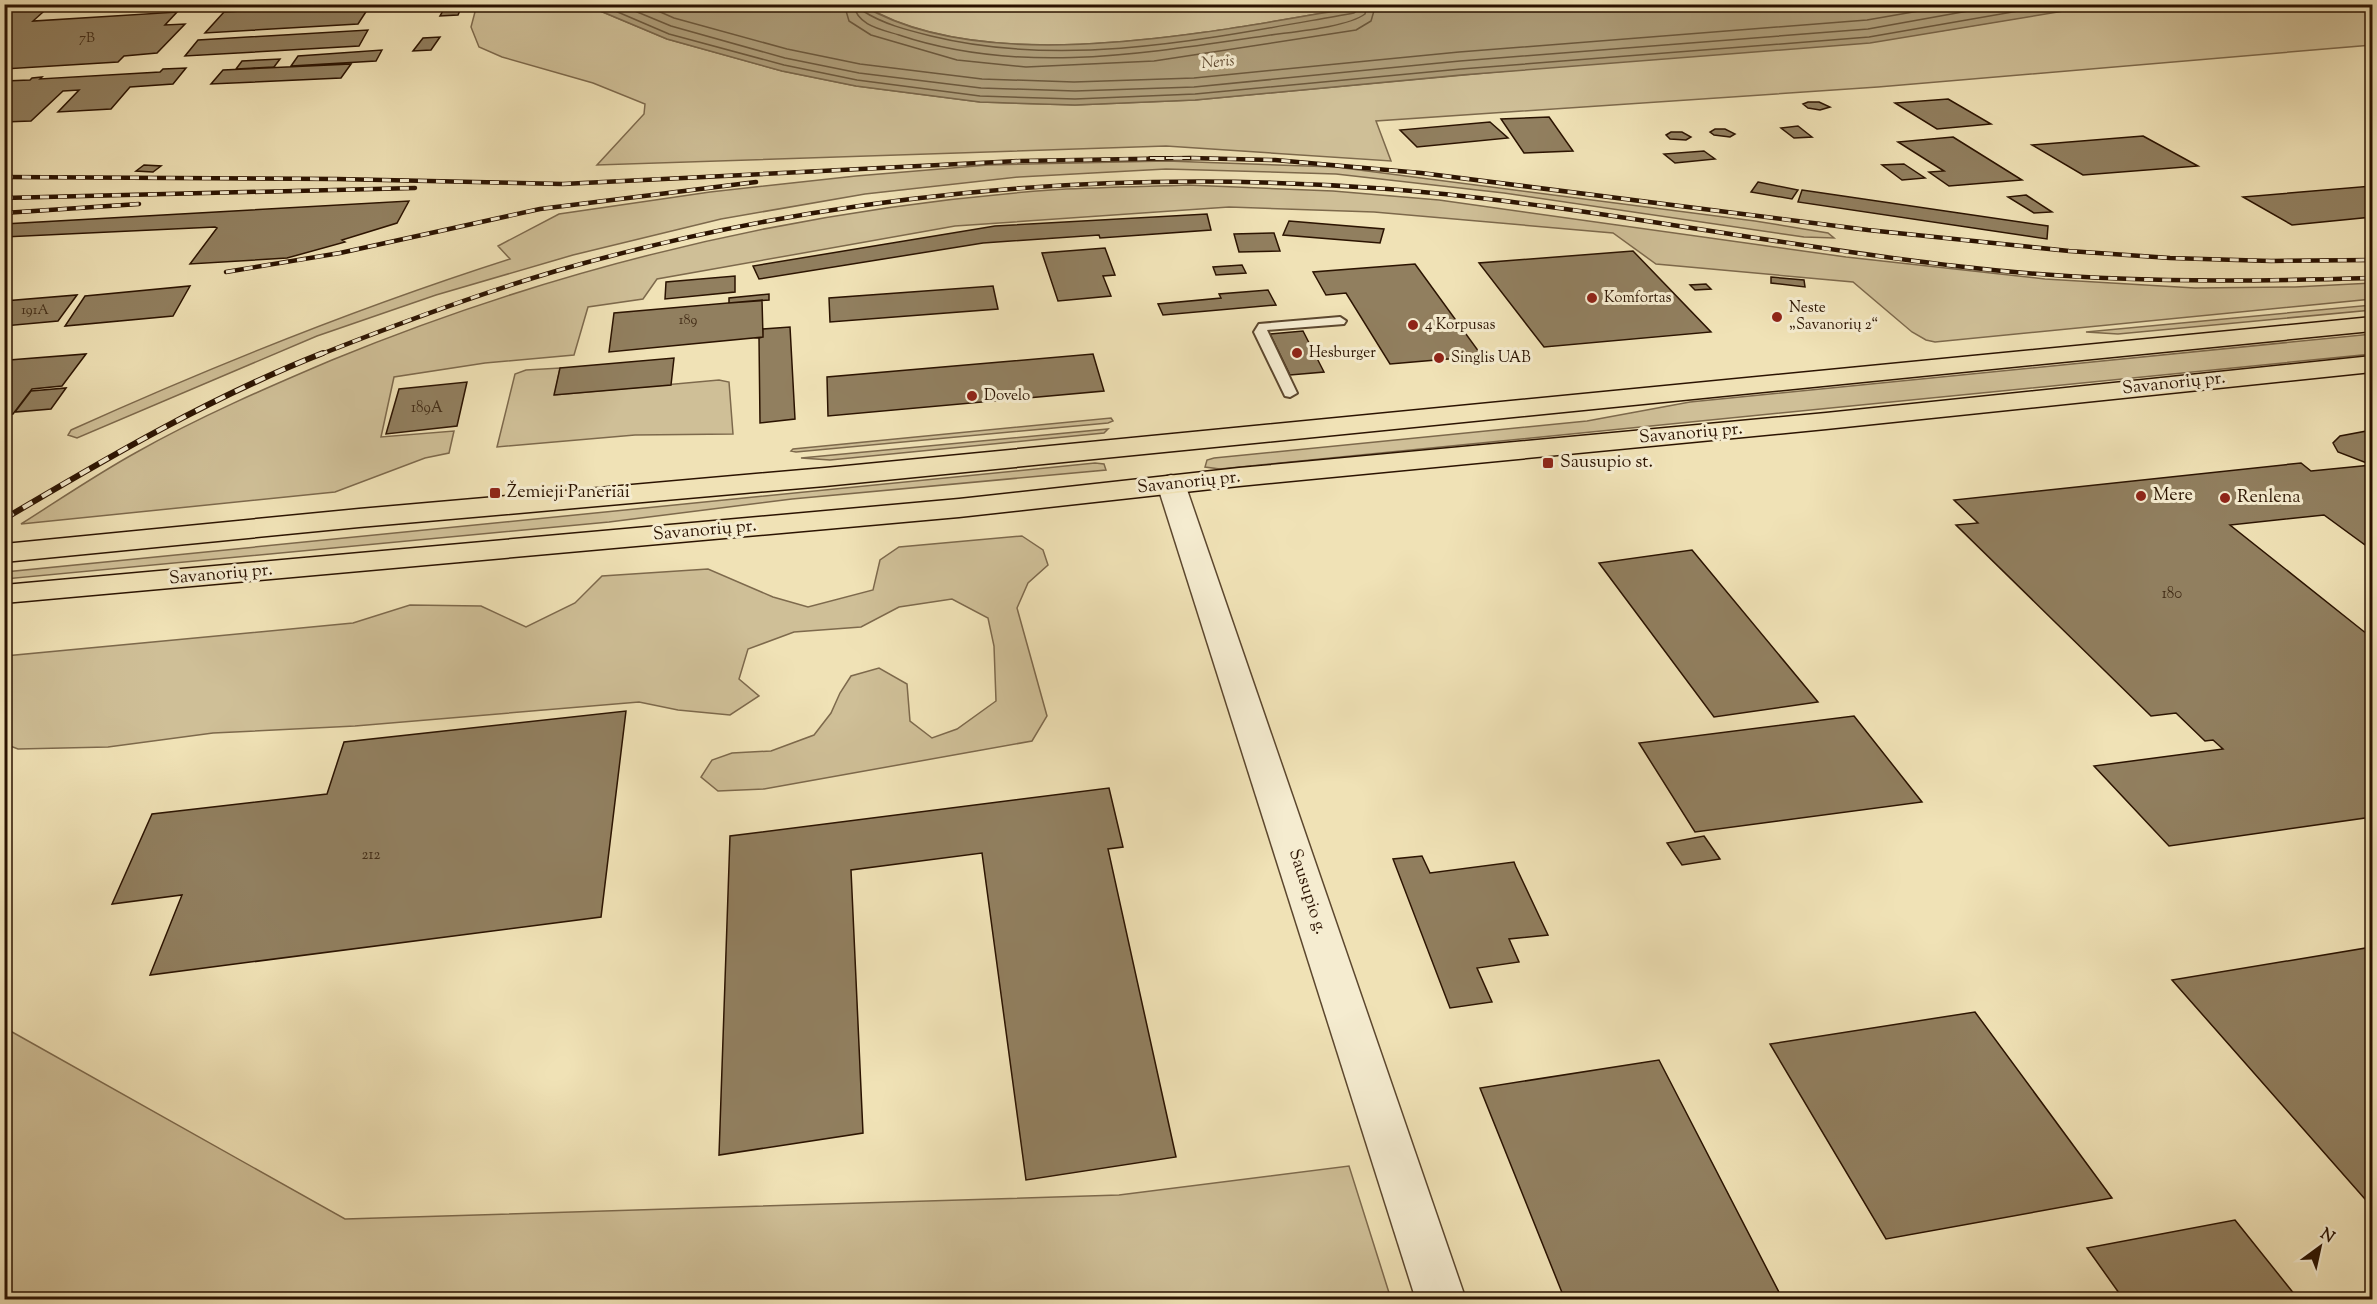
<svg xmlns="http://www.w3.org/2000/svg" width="2377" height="1304" viewBox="0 0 2377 1304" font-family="'Sorts Mill Goudy',serif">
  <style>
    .green { fill: #cfbf97; stroke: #7d694c; stroke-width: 1.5 }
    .water { fill: #ad9c78; stroke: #796548; stroke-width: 1.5 }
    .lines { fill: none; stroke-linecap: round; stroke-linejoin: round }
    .shore { stroke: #6c583c; stroke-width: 1.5 }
    .building { fill: #917f5f; stroke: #2b1301; stroke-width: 1.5 }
    .service-casing { stroke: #5c472e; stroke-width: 4 }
    .minor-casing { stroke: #5c472e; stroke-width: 3 }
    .trunk-casing { stroke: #2b1301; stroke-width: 3 }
    .service { fill: #f5ecd0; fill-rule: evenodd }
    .minor { fill: #f5ecd0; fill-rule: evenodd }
    .trunk { fill: #f0e2b6; fill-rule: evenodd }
    .rail-far2-casing { stroke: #2b1301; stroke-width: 4 }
    .rail-far1-casing { stroke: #2b1301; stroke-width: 4.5 }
    .rail-casing { stroke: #2b1301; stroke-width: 6 }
    .rail-far2 { stroke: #f5ecd0; stroke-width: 2; stroke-dasharray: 8; stroke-linecap: butt }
    .rail-far1 { stroke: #f5ecd0; stroke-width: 3; stroke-dasharray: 9; stroke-linecap: butt }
    .rail { stroke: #f5ecd0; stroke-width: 4; stroke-dasharray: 11; stroke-linecap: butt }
    .poi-dot { fill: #8f2418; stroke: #f5ecd0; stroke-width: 2 }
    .labels { text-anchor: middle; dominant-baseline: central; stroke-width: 6; stroke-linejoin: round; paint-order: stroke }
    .far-number-label { font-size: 14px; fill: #442e18 }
    .far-poi-label { font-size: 15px; fill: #2b1301; stroke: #f5ecd0; text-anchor: start }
    .number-label { font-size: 15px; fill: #442e18 }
    .far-water-label { font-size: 16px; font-style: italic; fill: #5f4a31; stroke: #f5ecd0 }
    .street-label { font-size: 18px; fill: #2b1301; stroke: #f5ecd0 }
    .poi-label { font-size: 18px; fill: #2b1301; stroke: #f5ecd0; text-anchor: start }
  </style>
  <rect width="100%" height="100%" fill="#f0e2b6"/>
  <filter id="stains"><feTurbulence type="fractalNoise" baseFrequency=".00333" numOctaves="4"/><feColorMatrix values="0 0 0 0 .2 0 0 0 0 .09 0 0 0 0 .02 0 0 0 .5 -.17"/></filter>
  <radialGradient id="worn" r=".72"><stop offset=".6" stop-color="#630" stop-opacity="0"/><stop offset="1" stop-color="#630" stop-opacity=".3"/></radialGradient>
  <path class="green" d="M2100 4 2372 5V45L1878 87 1376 121 1391 161 1166 146 597 165 644 114 645 104 593 83 502 57 479 47 471 27 475 12 470 5H586L667 39 782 71 856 86 980 102 1075 105 1195 100 1940 31Z
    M863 5H1370C1229 28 990 82 863 5Z
    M1167 161 1336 167 1755 221 1828 233 1834 238 1804 237 1504 193 1336 174 1166 169 1019 177 865 194 721 219 573 255 436 295 317 336 77 438 68 435 71 430C215 365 360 307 510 259L498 246 559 214 710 192 856 176 988 165Z
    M1187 185 1333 191 1439 200 1846 257 2045 279 2195 288 2295 287 2372 283V299L1935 342 1926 340 1912 332 1853 282 1656 264 1613 233 1374 212 1229 207 955 226 657 279 643 299 588 307 574 355 485 363 394 377 381 437 454 431 449 453 425 458 335 492 21 524C59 500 97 474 137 452 199 417 266 388 332 360 561 266 804 208 1051 190 1096 187 1142 187 1187 185Z
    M2372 305V310L2118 334 2086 332Z
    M2372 334V354L1220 469 1205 467 1207 460 1214 458 1587 421 1690 402Z
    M560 368 555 395 719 380 729 382 733 434 635 435 497 447 515 374 526 370Z
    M1111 418 1113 421 1108 423 796 452 791 451 793 449Z
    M1108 429 1104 433 830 460 801 458Z
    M1095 463 1104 464 1106 470 792 499 609 522 5 579V572Z
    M1022 536 1043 550 1048 565 1028 583 1017 608 1047 716 1032 741 764 789 718 791 701 777 712 760 732 753 771 751 814 735 831 713 840 693 851 676 879 668 907 684 910 721 932 738 957 729 996 701 994 646 988 618 952 599 899 607 861 627 794 632 748 649 739 679 759 696 730 715 678 710 639 702 355 726 213 733 108 747 18 749 5 744V656L353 623 410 605 481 606 526 627 575 603 602 576 708 569 773 597 808 607 873 590 880 560 899 547Z
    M5 1028 345 1219 1119 1195 1349 1166 1391 1299H5Z"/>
  <path class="water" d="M1370 5H2100L1870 43 1461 75 1195 100 1075 105 980 102 856 86 782 71 667 39 586 5H862C990 82 1229 28 1370 5Z"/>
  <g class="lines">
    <path class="shore" d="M599 4 669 34 784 65 857 80 980 96 1075 99 1195 94 1461 69 1869 37 2059 4
      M618 4 671 26 785 58 859 73 981 88 1075 91 1194 87 1460 61 1868 29 2007 4
      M642 4 674 18 787 49 860 64 982 79 1074 82 1194 78 1459 52 1867 20 1959 4
      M844 4 849 21 871 35 957 60 1026 67 1154 61 1356 30 1371 21 1376 4
      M853 4C858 26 880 29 899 35 1018 75 1142 54 1264 36 1289 32 1346 28 1365 14L1367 4
      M861 4 863 11C883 24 907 30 931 36 1070 70 1216 37 1354 13L1358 10 1359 4"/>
  </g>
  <path class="building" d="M4 4H52L33 21 177 12 165 25 185 24 157 53 124 56 118 62 4 69Z
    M371 4 358 24 205 33 224 12Z
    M461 8 458 15 440 16 444 9Z
    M368 30 359 46 185 56 198 40Z
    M440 37 431 50 413 51 423 38Z
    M382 50 376 61 291 66 298 56Z
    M280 59 274 67 236 69 242 61Z
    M351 64 341 78 211 84 223 70Z
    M186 68 173 84 130 87 111 109 58 112 79 90 63 91 31 121 4 122V81L30 80 32 78 42 77 40 79 160 72 163 69Z
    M1948 99 1991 124 1937 129 1895 103Z
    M1819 102 1830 107 1820 110 1808 108 1803 104 1808 102Z
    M1549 117 1573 151 1524 153 1501 119Z
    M1490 122 1508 138 1417 147 1400 130Z
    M1798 126 1812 137 1794 138 1781 128Z
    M1715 129H1725L1735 134 1730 137 1714 135 1710 132Z
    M1671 132H1682L1691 137 1686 140 1670 139 1666 135Z
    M2143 136 2198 166 2083 175 2032 145Z
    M1953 137 2022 180 1949 186 1929 172 1944 171 1898 142Z
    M1704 151 1715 159 1675 163 1664 154Z
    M1904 164 1925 178 1902 180 1882 165Z
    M144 165 161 166 153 172 136 171Z
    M1758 182 1798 190 1792 199 1751 192Z
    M2372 186V217L2292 225 2243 197Z
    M1802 190 2048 226 2047 239 1798 202Z
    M2026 195 2052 212 2034 213 2008 197Z
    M409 201 397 223 342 240 345 242 287 258 190 264 217 228 215 227 4 237V224Z
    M1207 214 1211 230 1100 238 1099 235 983 243 759 279 753 266 995 226Z
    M1289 221 1384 229 1380 243 1283 235Z
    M1274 233 1280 251 1239 252 1234 234Z
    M1105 248 1115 275 1103 276 1111 296 1058 301 1042 253Z
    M1633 251 1711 332 1544 347 1479 263Z
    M1415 264 1482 356 1390 364 1346 293 1326 295 1313 272Z
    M1242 265 1246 273 1216 275 1213 267Z
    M735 276V292L665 299 666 282Z
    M1771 277 1804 280 1805 287 1771 283Z
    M1706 284 1711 289 1695 290 1690 285Z
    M190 286 173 316 65 326 85 296Z
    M993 286 998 309 830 322 829 298Z
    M1268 290 1276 305 1163 315 1158 304 1221 298 1219 294Z
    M769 294V300L729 303V298Z
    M77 295 58 321 4 326V301Z
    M762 300 763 337 609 352 614 313Z
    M790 327 795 419 760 423 759 338 763 337V329Z
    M1303 331 1324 372 1290 375 1270 334Z
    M86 354 62 386 32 389 13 414 4 415V365L9 360Z
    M1093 354 1104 391 828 416 827 377Z
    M674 358 671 385 554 395 560 368Z
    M467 382 457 426 386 434 399 389Z
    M66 388 51 409 15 412 31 391Z
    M2372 430V550L2324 515 2230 525 2372 638V817L2169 846 2094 766 2223 749 2213 740 2205 741 2176 713 2151 716 1956 525 1978 523 1954 500 2301 463 2311 471 2372 465 2338 452 2333 443 2340 436Z
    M1692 550 1818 702 1714 717 1599 563Z
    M626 711 601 917 150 975 182 895 112 904 152 814 327 794 344 742Z
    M1854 716 1922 802 1695 832 1639 743Z
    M1109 788 1123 847 1108 849 1176 1157 1026 1180 982 853 851 870 863 1133 719 1155 730 836Z
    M1704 836 1720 859 1682 865 1667 843Z
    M1422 856 1430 873 1514 862 1516 867 1548 935 1509 939 1519 962 1477 968 1492 1002 1450 1008 1393 859Z
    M2372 947V1207L2172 980Z
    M1975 1012 2112 1198 1886 1239 1770 1044Z
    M1659 1060 1783 1300H1565L1480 1088Z
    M2235 1220 2299 1300H2124L2087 1248Z"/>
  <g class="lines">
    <g class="service-casing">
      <path id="service" d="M1340 317 1346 321 1344 324 1267 330 1297 393 1290 397 1285 396 1254 332 1259 324Z"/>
    </g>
    <g class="minor-casing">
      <path id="minor" d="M1171 475 1181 478 1185 484 1466 1300H1416L1157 484 1161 478Z"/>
    </g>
    <g class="trunk-casing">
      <path id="trunk" d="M2372 317V331L825 486 359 527 4 562V544L359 509 825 468Z
        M2372 356V372L1826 429 1239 486 959 517 4 603V585L959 499 1239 468 1826 413Z"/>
    </g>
    <use href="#service" class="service"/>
    <use href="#minor" class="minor"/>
    <use href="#trunk" class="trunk"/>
    <g class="rail-far2-casing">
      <path id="rail-far2" d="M1150 158H1197"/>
    </g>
    <g class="rail-far1-casing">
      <path id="rail-far1" d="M4 177 337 179 563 184 1020 161 1190 158 1275 160 1421 173 1868 230 2069 251 2170 258 2271 261 2372 260
        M4 198 415 188
        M4 213 139 204
        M226 272 340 253 540 209 756 182
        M319 355C397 324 475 295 556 271 820 195 1099 168 1374 188 1572 202 1767 245 1965 267 2101 283 2235 282 2372 278"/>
    </g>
    <g class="rail-casing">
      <path id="rail" d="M4 519C107 458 211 397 323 353"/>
    </g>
    <use href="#rail-far2" class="rail-far2"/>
    <use href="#rail-far1" class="rail-far1"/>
    <use href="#rail" class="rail"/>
  </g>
  <g class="poi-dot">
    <circle cx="1592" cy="298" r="6"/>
    <circle cx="1777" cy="317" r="6"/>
    <circle cx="1413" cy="325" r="6"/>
    <circle cx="1297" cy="353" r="6"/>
    <circle cx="1439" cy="358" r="6"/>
    <circle cx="972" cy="396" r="6"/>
    <rect x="1542" y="457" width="12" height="12" rx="3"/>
    <rect x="489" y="487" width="12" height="12" rx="3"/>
    <circle cx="2141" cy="496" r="6"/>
    <circle cx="2225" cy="498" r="6"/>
  </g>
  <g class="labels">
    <g class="far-number-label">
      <text x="87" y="39">7B</text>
      <text x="35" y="311">191A</text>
      <text x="688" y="321">189</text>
    </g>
    <g class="far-poi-label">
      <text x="1604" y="298">Komfortas</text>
      <text x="1789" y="308">Neste<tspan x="1789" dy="17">„Savanorių 2“</tspan></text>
      <text x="1425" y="325">4 Korpusas</text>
      <text x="1309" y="353">Hesburger</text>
      <text x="1451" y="358">Singlis UAB</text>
      <text x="984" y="396">Dovelo</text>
    </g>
    <g class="number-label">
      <text x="427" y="408">189A</text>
      <text x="2172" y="594">180</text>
      <text x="371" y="855">212</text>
    </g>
    <g class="far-water-label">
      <text transform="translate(1218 63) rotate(-5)">Neris</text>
    </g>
    <g class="street-label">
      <text transform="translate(2174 384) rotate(-6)">Savanorių pr.</text>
      <text transform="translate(1691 434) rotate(-5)">Savanorių pr.</text>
      <text transform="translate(1189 483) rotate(-6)">Savanorių pr.</text>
      <text transform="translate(705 531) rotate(-5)">Savanorių pr.</text>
      <text transform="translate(221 575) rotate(-5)">Savanorių pr.</text>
      <text transform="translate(1307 892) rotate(72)">Sausupio g.</text>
    </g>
    <g class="poi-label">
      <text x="1560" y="463">Sausupio st.</text>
      <text x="507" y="493">Žemieji Paneriai</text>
      <text x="2153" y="496">Mere</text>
      <text x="2237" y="498">Renlena</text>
    </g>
  </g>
  <rect width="2377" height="1304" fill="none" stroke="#f0e2b6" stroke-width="24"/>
  <rect x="6" y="6" width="2365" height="1292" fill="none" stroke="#2b1301" stroke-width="3"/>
  <rect x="12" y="12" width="2353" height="1280" fill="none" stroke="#2b1301" stroke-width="1.5"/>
  <g transform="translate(2320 1247) rotate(33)" stroke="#f5ecd0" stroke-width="4.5" paint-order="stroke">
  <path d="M0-4.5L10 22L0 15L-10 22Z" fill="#2b1301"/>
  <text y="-9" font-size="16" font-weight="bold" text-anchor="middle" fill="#2b1301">N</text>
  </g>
  <rect width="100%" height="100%" filter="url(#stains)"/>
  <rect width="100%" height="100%" fill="url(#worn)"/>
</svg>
